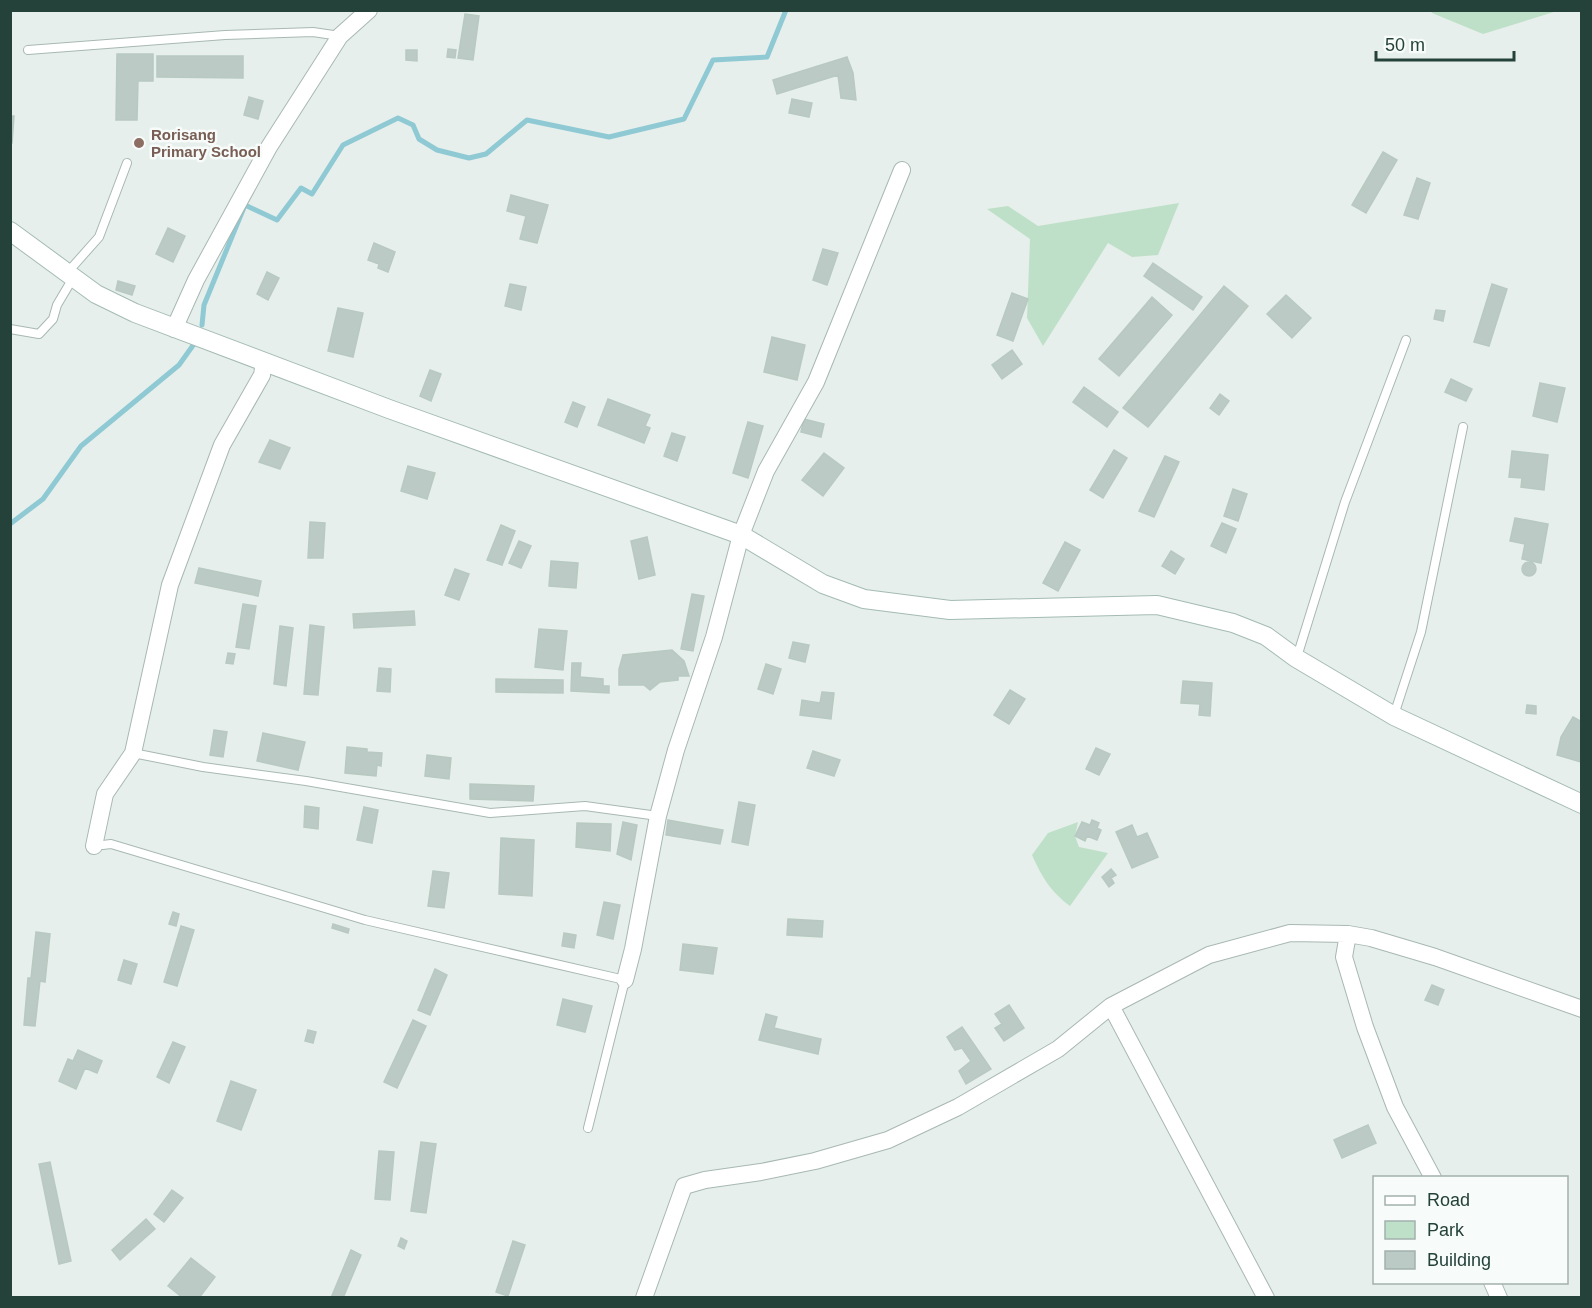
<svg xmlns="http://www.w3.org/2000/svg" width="1592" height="1308" viewBox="0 0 1592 1308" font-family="Arial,sans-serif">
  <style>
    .green { fill: #bfe0c8 }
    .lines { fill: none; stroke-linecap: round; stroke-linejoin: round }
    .stream { stroke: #8ec9d4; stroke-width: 5 }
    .building { fill: #bbcac4; stroke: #b8c9c2; stroke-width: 1.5 }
    .lane-casing { stroke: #a8b8b2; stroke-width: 10 }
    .street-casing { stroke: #a8b8b2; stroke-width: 18 }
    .secondary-casing { stroke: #a4bbb3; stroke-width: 20 }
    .lane { stroke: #fff; stroke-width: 8 }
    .street { stroke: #fff; stroke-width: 16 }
    .secondary { stroke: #fff; stroke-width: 18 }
    .education-dot { fill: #8d6e63; stroke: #f7fbf9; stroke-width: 2 }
    .labels { text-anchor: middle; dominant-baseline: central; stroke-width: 5; stroke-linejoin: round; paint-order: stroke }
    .education-label { font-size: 15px; font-weight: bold; fill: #785e54; stroke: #f7fbf9; text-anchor: start }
  </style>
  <rect width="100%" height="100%" fill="#e6efeb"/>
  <path class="green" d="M1431 11H1557L1483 34 1432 13Z
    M1179 203 1158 255 1132 257 1108 243 1043 346 1027 318 1030 239 987 209 1008 206 1038 226Z
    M1078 822 1075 836 1079 847 1108 853 1070 906C1050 891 1042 877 1032 855L1048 833Z"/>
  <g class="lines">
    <path class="stream" d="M202 325 204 305 245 205 277 220 301 188 312 194 343 145 398 118 413 125 419 139 437 150 469 158 486 154 527 120 609 137 684 119 713 60 767 57 786 10
      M10 524 43 499 81 446 179 365 194 344"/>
  </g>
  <path class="building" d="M465 14 479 16 473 60 458 58Z
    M448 49 456 50 455 58 447 57Z
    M406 50H417V61L406 60Z
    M117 54H153V81H138L137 120H116Z
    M157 56H243V78L157 77Z
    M847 57 853 73 856 100 841 98 838 75 777 94 773 80Z
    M249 97 263 101 258 119 244 115Z
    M792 99 812 103 809 117 789 113Z
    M10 116H14L12 143H10Z
    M1383 152 1397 160 1366 213 1352 205Z
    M1417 178 1430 183 1418 219 1404 215Z
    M511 195 548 205 537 243 520 239 526 216 507 211Z
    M168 228 185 236 173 262 156 254Z
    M374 243 395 252 388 272 378 268 379 264 368 260Z
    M823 249 838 253 827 285 813 280Z
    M1153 263 1202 297 1193 310 1144 276Z
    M267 272 279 278 268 300 257 294Z
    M118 281 135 286 132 295 116 290Z
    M510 284 526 287 521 310 505 306Z
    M1492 284 1507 289 1489 346 1474 342Z
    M1224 286 1248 306 1148 427 1123 408Z
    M1012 293 1028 299 1013 341 997 335Z
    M1286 295 1311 318 1292 338 1267 314Z
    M1152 297 1172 315 1119 376 1099 359Z
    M338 308 363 313 353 357 328 351Z
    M1436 310 1445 311 1443 321 1434 319Z
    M772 337 805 345 797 380 764 372Z
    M1012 350 1022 364 1002 379 992 365Z
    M430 370 441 374 431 401 420 396Z
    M1451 379 1472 389 1466 401 1445 392Z
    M1540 383 1565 388 1557 422 1533 416Z
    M1084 387 1118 412 1107 427 1073 402Z
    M1220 394 1229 401 1219 415 1210 408Z
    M608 399 650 415 645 426 650 428 644 443 598 425Z
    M573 402 585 407 577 427 565 422Z
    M804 419 824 424 821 437 801 432Z
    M748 422 763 426 748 478 733 473Z
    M672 433 685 437 677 461 664 456Z
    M270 440 290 448 280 469 259 462Z
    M1114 450 1127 458 1103 498 1090 490Z
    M1512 451 1548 455 1544 490 1521 487 1522 478 1509 477Z
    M824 453 844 468 823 496 802 480Z
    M1165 456 1179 462 1154 517 1139 511Z
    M408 466 435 473 427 499 401 491Z
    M1233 489 1247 494 1238 521 1224 516Z
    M1515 518 1548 524 1541 563 1522 559 1525 544 1510 541Z
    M310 522 325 523 323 558H308Z
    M1222 523 1236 529 1226 553 1211 546Z
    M501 525 515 531 502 565 487 560Z
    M647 537 655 575 639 579 631 541Z
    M519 541 531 546 521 568 509 563Z
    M1065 542 1080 550 1058 591 1043 583Z
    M1171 551 1184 559 1175 574 1162 566Z
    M551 561 578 563 576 588 549 586Z
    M1522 569a7 7 0 1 1 14 0a7 7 0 1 1-14 0Z
    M199 568 261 581 258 596 195 583Z
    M455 569 469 574 459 600 445 595Z
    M692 594 704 596 693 651 681 649Z
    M243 604 256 606 249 649 236 647Z
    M414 611 415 625 354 628 353 614Z
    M310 625 324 627 318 695 304 694Z
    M280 626 293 628 286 686 274 684Z
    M539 629 567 631 563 670 535 667Z
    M793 642 809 645 805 662 789 658Z
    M672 650 684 661 689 676H678V680L660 682 650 690 644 685H619V669L623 655Z
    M228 653 235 654 233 664 226 663Z
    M572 663H581L580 677 603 679V686H609V693L571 691Z
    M766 664 781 669 773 694 758 689Z
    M379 668 391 669 390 692 377 691Z
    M496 679 563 680V693L496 692Z
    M1183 681 1212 683 1210 716 1199 715 1200 704 1181 703Z
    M1010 690 1025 699 1009 724 994 715Z
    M822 692 834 693 831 719 800 715 802 700 820 703Z
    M1527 705 1536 706V714L1526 713Z
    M1573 717 1582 722 1581 762 1557 755 1561 737Z
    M214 730 227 732 223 757 210 755Z
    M263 733 305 742 298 770 257 761Z
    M347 747 367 749V752L382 753 381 766 377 765 376 776 345 773Z
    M1096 748 1110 754 1099 775 1086 769Z
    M813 751 840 760 834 776 807 768Z
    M427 755 451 758 449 779 425 776Z
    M470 784 534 786 533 801 470 799Z
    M739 802 755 805 748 845 732 842Z
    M305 806 319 808 318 829 304 827Z
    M364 807 378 810 372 843 357 840Z
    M668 820 723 830 720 844 666 835Z
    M1092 820 1099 823 1097 828 1101 830 1097 840 1087 836 1085 841 1075 836 1082 822 1090 825Z
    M623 822 637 825 631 860 617 854Z
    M577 823 611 824 610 851 576 847Z
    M1132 825 1137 837 1147 833 1158 857 1132 868 1116 832Z
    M501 838 534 840 532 896 499 894Z
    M1111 869 1116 875 1111 878 1114 883 1109 887 1102 877Z
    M433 871 449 873 444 908 428 906Z
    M604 902 620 905 613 939 597 935Z
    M173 912 179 914 176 926 169 924Z
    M788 919 823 921 822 937 787 935Z
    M333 924 349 929 348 933 332 928Z
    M181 926 194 930 177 986 164 982Z
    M36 932 50 934 45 982 40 981 35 1026 24 1025 28 978H31Z
    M564 933 576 935 574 948 562 946Z
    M683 944 717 948 713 974 680 970Z
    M124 960 137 964 131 984 118 980Z
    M435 969 447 975 430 1015 418 1010Z
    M1432 985 1444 990 1438 1005 1425 1000Z
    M563 999 592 1006 585 1032 557 1025Z
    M1009 1005 1024 1028 1004 1041 995 1028 1002 1024 995 1014Z
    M766 1014 777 1017 774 1028 821 1039 818 1054 759 1040Z
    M413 1020 426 1026 397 1088 384 1082Z
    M962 1027 991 1069 966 1084 959 1071 971 1061 962 1048 955 1050 947 1037Z
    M308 1030 316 1032 313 1043 305 1041Z
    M173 1042 185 1047 169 1083 157 1077Z
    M78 1050 102 1061 97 1073 85 1068 76 1089 59 1081 68 1059 73 1061Z
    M231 1081 256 1090 241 1130 217 1121Z
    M1368 1125 1376 1143 1342 1158 1334 1140Z
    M421 1142 436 1144 426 1213 411 1211Z
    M379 1151 394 1152 390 1200 375 1199Z
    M50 1162 71 1261 59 1264 39 1164Z
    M172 1190 183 1198 164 1222 154 1214Z
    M146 1219 155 1229 120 1260 112 1250Z
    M401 1238 407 1241 404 1249 398 1246Z
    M513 1241 525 1245 508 1296 496 1292Z
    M351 1250 361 1255 343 1298H331Z
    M191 1258 215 1277 199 1298H183L168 1286Z"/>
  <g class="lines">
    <g class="lane-casing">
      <path id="lane" d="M28 50 225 35 313 32 340 36
        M67 273 99 237 127 163
        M10 329 39 334 53 319 57 305 73 278
        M1297 657 1345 502 1406 340
        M1394 715 1421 632 1463 427
        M133 753 203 767 306 781 490 813 585 806 658 816
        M94 846 111 844 365 920 625 980 588 1128"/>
    </g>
    <g class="street-casing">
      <path id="street" d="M174 329 196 280 269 147 340 36 369 10
        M94 846 105 794 133 753 170 585 222 445 262 375 264 362
        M1348 934 1344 957 1365 1027 1395 1107 1433 1178
        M625 980 633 949 658 816 676 750 714 637 741 535 766 471 816 382 902 170
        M1111 1006 1266 1298
        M1492 1282 1499 1298
        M644 1298 684 1186 705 1180 761 1172 815 1161 888 1140 958 1107 1058 1049 1111 1006 1209 955 1290 933 1348 934 1371 938 1435 957 1582 1009"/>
    </g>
    <g class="secondary-casing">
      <path id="secondary" d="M10 231 96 294 135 313 389 409 741 535 823 584 864 599 950 610 1157 605 1233 623 1266 636 1296 658 1394 716 1582 804"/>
    </g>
    <use href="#lane" class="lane"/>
    <use href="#street" class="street"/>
    <use href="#secondary" class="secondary"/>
  </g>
  <circle class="education-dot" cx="139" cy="143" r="6"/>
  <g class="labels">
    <g class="education-label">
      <text x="151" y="134">Rorisang<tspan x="151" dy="17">Primary School</tspan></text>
    </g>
  </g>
  <rect width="1592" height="1308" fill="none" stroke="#24423a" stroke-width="24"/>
  <rect x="1373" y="1176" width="195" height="108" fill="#f7fbf9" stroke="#a3b1ad" stroke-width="1.5"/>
  <rect x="1385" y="1196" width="30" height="9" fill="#ffffff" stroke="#a3b1ad" stroke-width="1.5"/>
  <text x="1427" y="1206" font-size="18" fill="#24423a">Road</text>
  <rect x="1385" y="1221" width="30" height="18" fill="#bfe0c8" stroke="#a3b1ad" stroke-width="1.5"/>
  <text x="1427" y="1236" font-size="18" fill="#24423a">Park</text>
  <rect x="1385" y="1251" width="30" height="18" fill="#bbcac4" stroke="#a3b1ad" stroke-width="1.5"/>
  <text x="1427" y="1266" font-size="18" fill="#24423a">Building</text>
  <path d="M1376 51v9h138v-9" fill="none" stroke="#24423a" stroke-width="3"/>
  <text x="1385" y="51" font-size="18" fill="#24423a" stroke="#f7fbf9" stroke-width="4.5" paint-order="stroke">50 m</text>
</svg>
